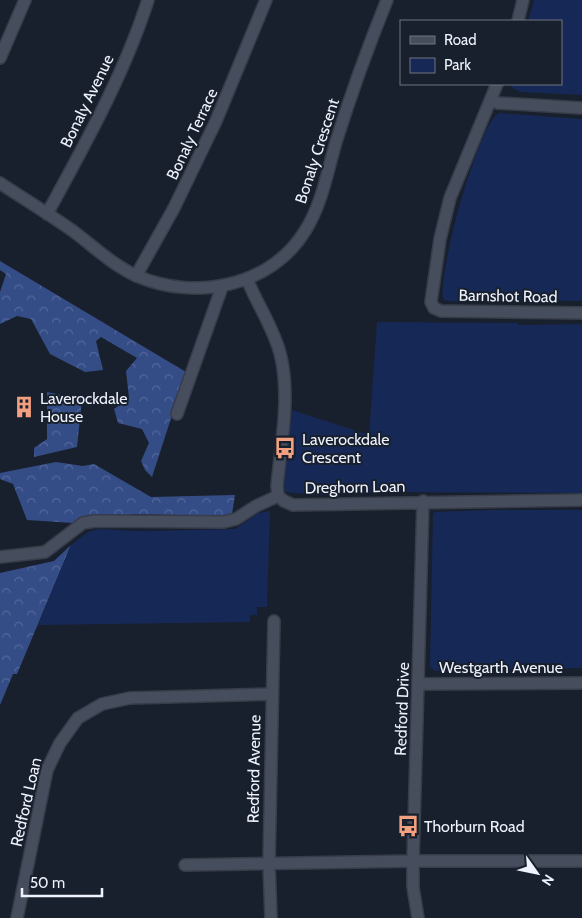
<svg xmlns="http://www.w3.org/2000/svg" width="582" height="918" viewBox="0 0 582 918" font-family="Cabin,sans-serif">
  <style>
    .forest { fill: url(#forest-crowns) }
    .green { fill: #162855 }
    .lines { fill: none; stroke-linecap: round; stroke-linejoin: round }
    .minor-casing { stroke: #383c48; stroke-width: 14 }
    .minor { stroke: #464e5e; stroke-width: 11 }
    .labels { text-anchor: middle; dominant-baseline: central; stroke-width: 4; stroke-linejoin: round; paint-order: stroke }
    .street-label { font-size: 16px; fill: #eef2fc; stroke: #19202d }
    .poi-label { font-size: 16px; fill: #eef2fc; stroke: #19202d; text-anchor: start }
  </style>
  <defs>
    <pattern id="forest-crowns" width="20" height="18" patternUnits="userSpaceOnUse" patternTransform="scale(1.25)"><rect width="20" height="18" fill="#354d87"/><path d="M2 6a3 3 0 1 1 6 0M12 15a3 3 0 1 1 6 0" fill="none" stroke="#536799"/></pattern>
  </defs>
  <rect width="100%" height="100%" fill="#19202d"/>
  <path class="forest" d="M0 261 186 372 152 477 145 470 141 461 149 443 142 429 118 423 114 409 129 398 126 371 137 358 101 337 96 341 103 370 85 372 50 354 31 319 17 316 0 324V292L6 274 0 270Z
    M47 392 82 399 77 447 34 457V448L47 439Z
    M56 462 83 466 94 464 151 497 235 495 232 514 215 516 135 514 73 523 27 520 13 484 0 479V473Z
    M71 545 17 674H13L0 705V573L54 561Z"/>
  <path class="green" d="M534 0H582V95L521 92 512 88 510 84H561V21H528Z
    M499 113 582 119V301L498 300 490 302 448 301 443 299C438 273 478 124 499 113Z
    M377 322 517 323 518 325 582 324V493L381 492 318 495 285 492 283 476 292 410 369 435Z
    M488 510H582V668L435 671 430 667 433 514 435 512Z
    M270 511 267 607H257V615H250V622L38 625 71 545 88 532 98 529 140 531 235 529 258 513Z"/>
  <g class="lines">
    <g class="minor-casing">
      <path id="minor" d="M518 21 523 0
        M0 58 25 0
        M497 84 450 198 440 239 431 302 434 308 441 311 582 313
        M491 100 498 103 582 108
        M0 183C24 199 49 214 73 231 93 246 114 266 137 276 194 301 271 287 305 231 322 204 327 173 336 142 351 94 368 47 387 0
        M47 214C85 144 124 75 148 0
        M136 276 174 208 216 121 266 0
        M247 279C257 304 273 327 280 353 291 395 281 443 277 486L278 496
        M177 414 222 287
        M278 496 284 501 293 505 582 500
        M0 557 45 552 83 523 95 521 224 522 236 519 256 506 278 496
        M419 684 582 683
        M185 865 413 861H582
        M17 918 47 770 60 743 78 718 102 704 130 698 272 694
        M271 918 269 864 274 621
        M418 918 413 887V861L423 501"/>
    </g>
    <use href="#minor" class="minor"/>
  </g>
  <defs>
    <g id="building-bare" transform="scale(1.725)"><path d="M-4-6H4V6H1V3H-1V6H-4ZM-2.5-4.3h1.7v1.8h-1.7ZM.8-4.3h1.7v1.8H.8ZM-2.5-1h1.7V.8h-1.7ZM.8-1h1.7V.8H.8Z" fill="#f2a07f" stroke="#19202d" stroke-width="2.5" paint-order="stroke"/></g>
    <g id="bus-bare" transform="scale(1.725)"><path d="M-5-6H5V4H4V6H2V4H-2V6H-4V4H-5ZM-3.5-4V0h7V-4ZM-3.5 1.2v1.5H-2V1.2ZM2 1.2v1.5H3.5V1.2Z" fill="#f2a07f" stroke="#19202d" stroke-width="2.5" paint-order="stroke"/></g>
  </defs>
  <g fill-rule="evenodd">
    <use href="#building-bare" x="24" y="407"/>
    <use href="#bus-bare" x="285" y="448"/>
    <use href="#bus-bare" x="408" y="826"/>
  </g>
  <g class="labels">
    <g class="street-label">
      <text transform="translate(87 101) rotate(-64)">Bonaly Avenue</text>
      <text transform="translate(192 134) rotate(-65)">Bonaly Terrace</text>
      <text transform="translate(317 151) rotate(-72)">Bonaly Crescent</text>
      <text transform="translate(508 296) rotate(1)">Barnshot Road</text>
      <text transform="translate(355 487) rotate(-1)">Dreghorn Loan</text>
      <text x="501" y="667">Westgarth Avenue</text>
      <text transform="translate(402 709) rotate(-88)">Redford Drive</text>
      <text transform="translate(254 769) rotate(-89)">Redford Avenue</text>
      <text transform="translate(26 802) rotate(-77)">Redford Loan</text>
    </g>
    <g class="poi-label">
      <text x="40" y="398">Laverockdale<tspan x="40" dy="18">House</tspan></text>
      <text x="302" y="439">Laverockdale<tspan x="302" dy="18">Crescent</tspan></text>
      <text x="424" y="826">Thorburn Road</text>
    </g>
  </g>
  <rect x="400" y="20" width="162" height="65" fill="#19202d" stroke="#6e7480"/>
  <rect x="410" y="36" width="25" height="8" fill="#464e5e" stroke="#6e7480"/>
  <text x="444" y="45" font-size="15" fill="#eef2fc">Road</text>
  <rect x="410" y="58" width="25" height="15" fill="#162855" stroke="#6e7480"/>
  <text x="444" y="70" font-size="15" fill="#eef2fc">Park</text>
  <g transform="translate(537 873) rotate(123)" stroke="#19202d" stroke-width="4" paint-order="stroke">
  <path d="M0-4L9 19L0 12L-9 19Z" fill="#eef2fc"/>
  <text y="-8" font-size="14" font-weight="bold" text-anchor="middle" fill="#eef2fc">N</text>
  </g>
  <path d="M22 888v8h80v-8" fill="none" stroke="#eef2fc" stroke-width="2.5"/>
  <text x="30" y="888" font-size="15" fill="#eef2fc" stroke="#19202d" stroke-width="4" paint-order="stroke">50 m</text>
</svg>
